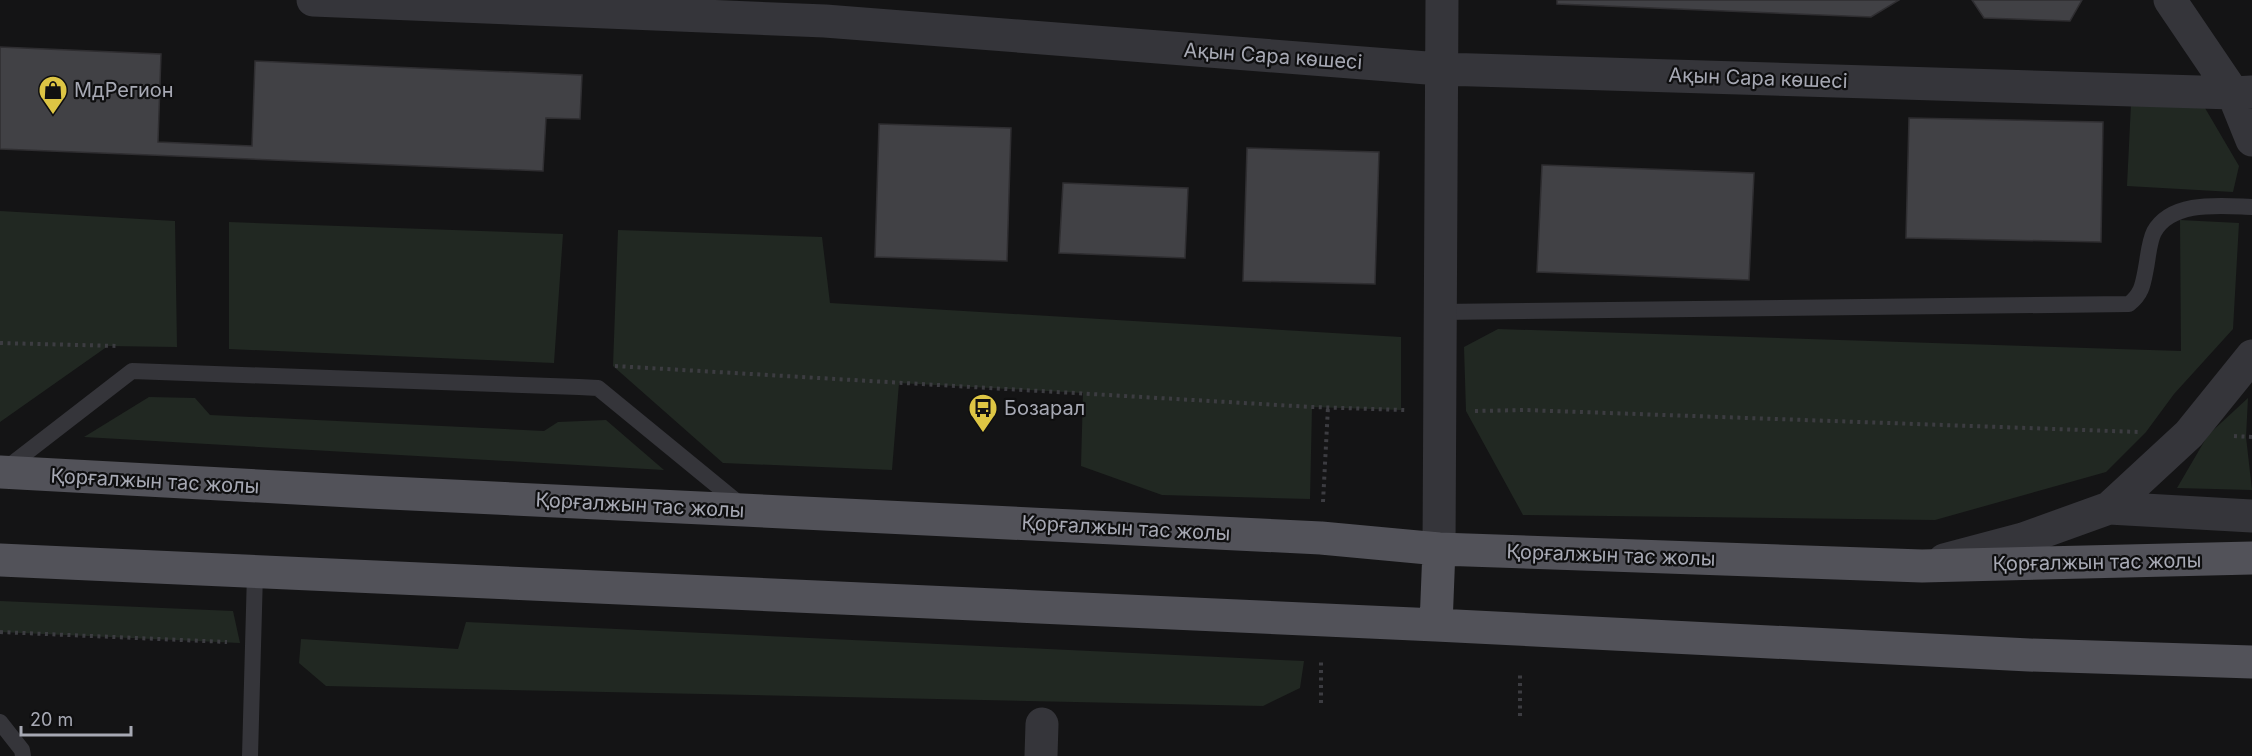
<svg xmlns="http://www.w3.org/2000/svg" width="2252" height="756" viewBox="0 0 2252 756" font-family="Inter,sans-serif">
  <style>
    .green { fill: #212822 }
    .building { fill: #414145; stroke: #2f2e31; stroke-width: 1.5 }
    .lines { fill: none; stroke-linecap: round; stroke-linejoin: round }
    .path { stroke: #3c3c41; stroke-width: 4; stroke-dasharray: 3 4.5; stroke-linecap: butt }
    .lane { stroke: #35353a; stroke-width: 16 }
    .street { stroke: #35353a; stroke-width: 33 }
    .primary { stroke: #525259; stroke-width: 33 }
    .labels { text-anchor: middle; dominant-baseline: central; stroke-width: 4.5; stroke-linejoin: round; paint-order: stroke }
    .street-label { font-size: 20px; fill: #a7a9b4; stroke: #0f0f10 }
    .poi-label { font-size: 20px; fill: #a7a9b4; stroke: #0f0f10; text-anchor: start }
  </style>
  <rect width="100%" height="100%" fill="#141415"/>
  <path class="green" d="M2131 104 2205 108 2239 166 2233 192 2127 186Z
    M0 211 175 221 177 347 108 346 0 422Z
    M2180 220 2239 223 2233 329 2174 394 2146 432 2106 472 1935 520 1523 515 1466 411 1464 347 1498 329 2181 351Z
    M229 222 563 234 554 363 229 349Z
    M618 230 822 237 830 303 1401 337V410L1312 407 1310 499 1162 495 1081 466 1083 393 899 383 892 470 723 463 613 366Z
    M149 397 195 398 210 415 544 431 558 422 606 420 664 470 84 437Z
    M2248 398 2246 437 2252 490 2177 488 2208 435Z
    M0 601 233 611 240 643 0 632Z
    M466 622 1304 661 1300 688 1263 706 326 686 299 663 301 639 458 649Z"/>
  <path class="building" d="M1557 0H1899L1871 17 1557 4Z
    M1972 0H2082L2070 21 1984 18Z
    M0 47 161 54 158 142 252 146 255 61 582 75 580 119 546 118 543 171 0 149Z
    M1909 118 2103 122 2101 242 1906 238Z
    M879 124 1011 128 1007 261 875 257Z
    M1247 148 1379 152 1375 284 1243 281Z
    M1542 165 1754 173 1749 280 1537 272Z
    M1063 183 1188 188 1185 258 1059 253Z"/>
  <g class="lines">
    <path class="path" d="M0 343 119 346
      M615 366 1312 407 1405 410
      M1475 411 1525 410 2139 432
      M2234 436 2252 437
      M1323 502 1328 407
      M0 632 227 642
      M1321 703V662
      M1520 716V671"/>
    <path class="lane" d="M1439 312 2129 304C2142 294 2143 284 2146 268 2148 258 2149 242 2154 232 2172 200 2221 206 2252 207
      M4 470 132 371 579 387 598 388 742 506
      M0 722 22 750 23 756
      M250 756 255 573"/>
    <path class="street" d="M313 0 825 21 1440 69 2233 93 2252 92
      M2170 0 2233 93 2252 140
      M2109 508 2189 434 2252 356
      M1439 549 1442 0
      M1944 560 2023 539 2109 508 2252 516
      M1041 756 1042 724"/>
    <path class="primary" d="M0 472 369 492 1321 538 1439 549 1922 566 2252 558
      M0 560 1436 625 2029 655 2252 662
      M1436 625 1439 549"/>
  </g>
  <defs>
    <g id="shop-pin" transform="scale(1.5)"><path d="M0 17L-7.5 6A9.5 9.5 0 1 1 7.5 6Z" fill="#ddc544" stroke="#0f0f10"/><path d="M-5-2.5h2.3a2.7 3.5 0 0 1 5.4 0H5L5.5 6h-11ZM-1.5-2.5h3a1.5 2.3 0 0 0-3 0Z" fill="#111"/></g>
    <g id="bus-pin" transform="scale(1.5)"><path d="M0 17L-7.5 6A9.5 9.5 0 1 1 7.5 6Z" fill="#ddc544" stroke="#0f0f10"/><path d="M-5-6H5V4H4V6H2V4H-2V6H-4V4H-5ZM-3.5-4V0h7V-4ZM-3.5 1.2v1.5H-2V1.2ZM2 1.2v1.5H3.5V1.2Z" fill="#111"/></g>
  </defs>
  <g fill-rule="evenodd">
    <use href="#shop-pin" x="53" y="90"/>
    <use href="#bus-pin" x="983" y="408"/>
  </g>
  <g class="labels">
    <g class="street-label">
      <text transform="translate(1273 56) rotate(4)">Ақын Сара көшесі</text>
      <text transform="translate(1758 78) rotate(2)">Ақын Сара көшесі</text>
      <text transform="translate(155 481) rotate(3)">Қорғалжын тас жолы</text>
      <text transform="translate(640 505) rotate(3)">Қорғалжын тас жолы</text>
      <text transform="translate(1126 528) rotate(3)">Қорғалжын тас жолы</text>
      <text transform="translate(1611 555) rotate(2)">Қорғалжын тас жолы</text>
      <text transform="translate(2097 562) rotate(-1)">Қорғалжын тас жолы</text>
    </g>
    <g class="poi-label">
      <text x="74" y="90">МдРегион</text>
      <text x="1004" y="408">Бозарал</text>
    </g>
  </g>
  <path d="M21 726v9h110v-9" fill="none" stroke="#a7a9b4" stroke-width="3"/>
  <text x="30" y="726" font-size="18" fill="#a7a9b4" stroke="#0f0f10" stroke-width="4.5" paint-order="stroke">20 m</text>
</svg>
